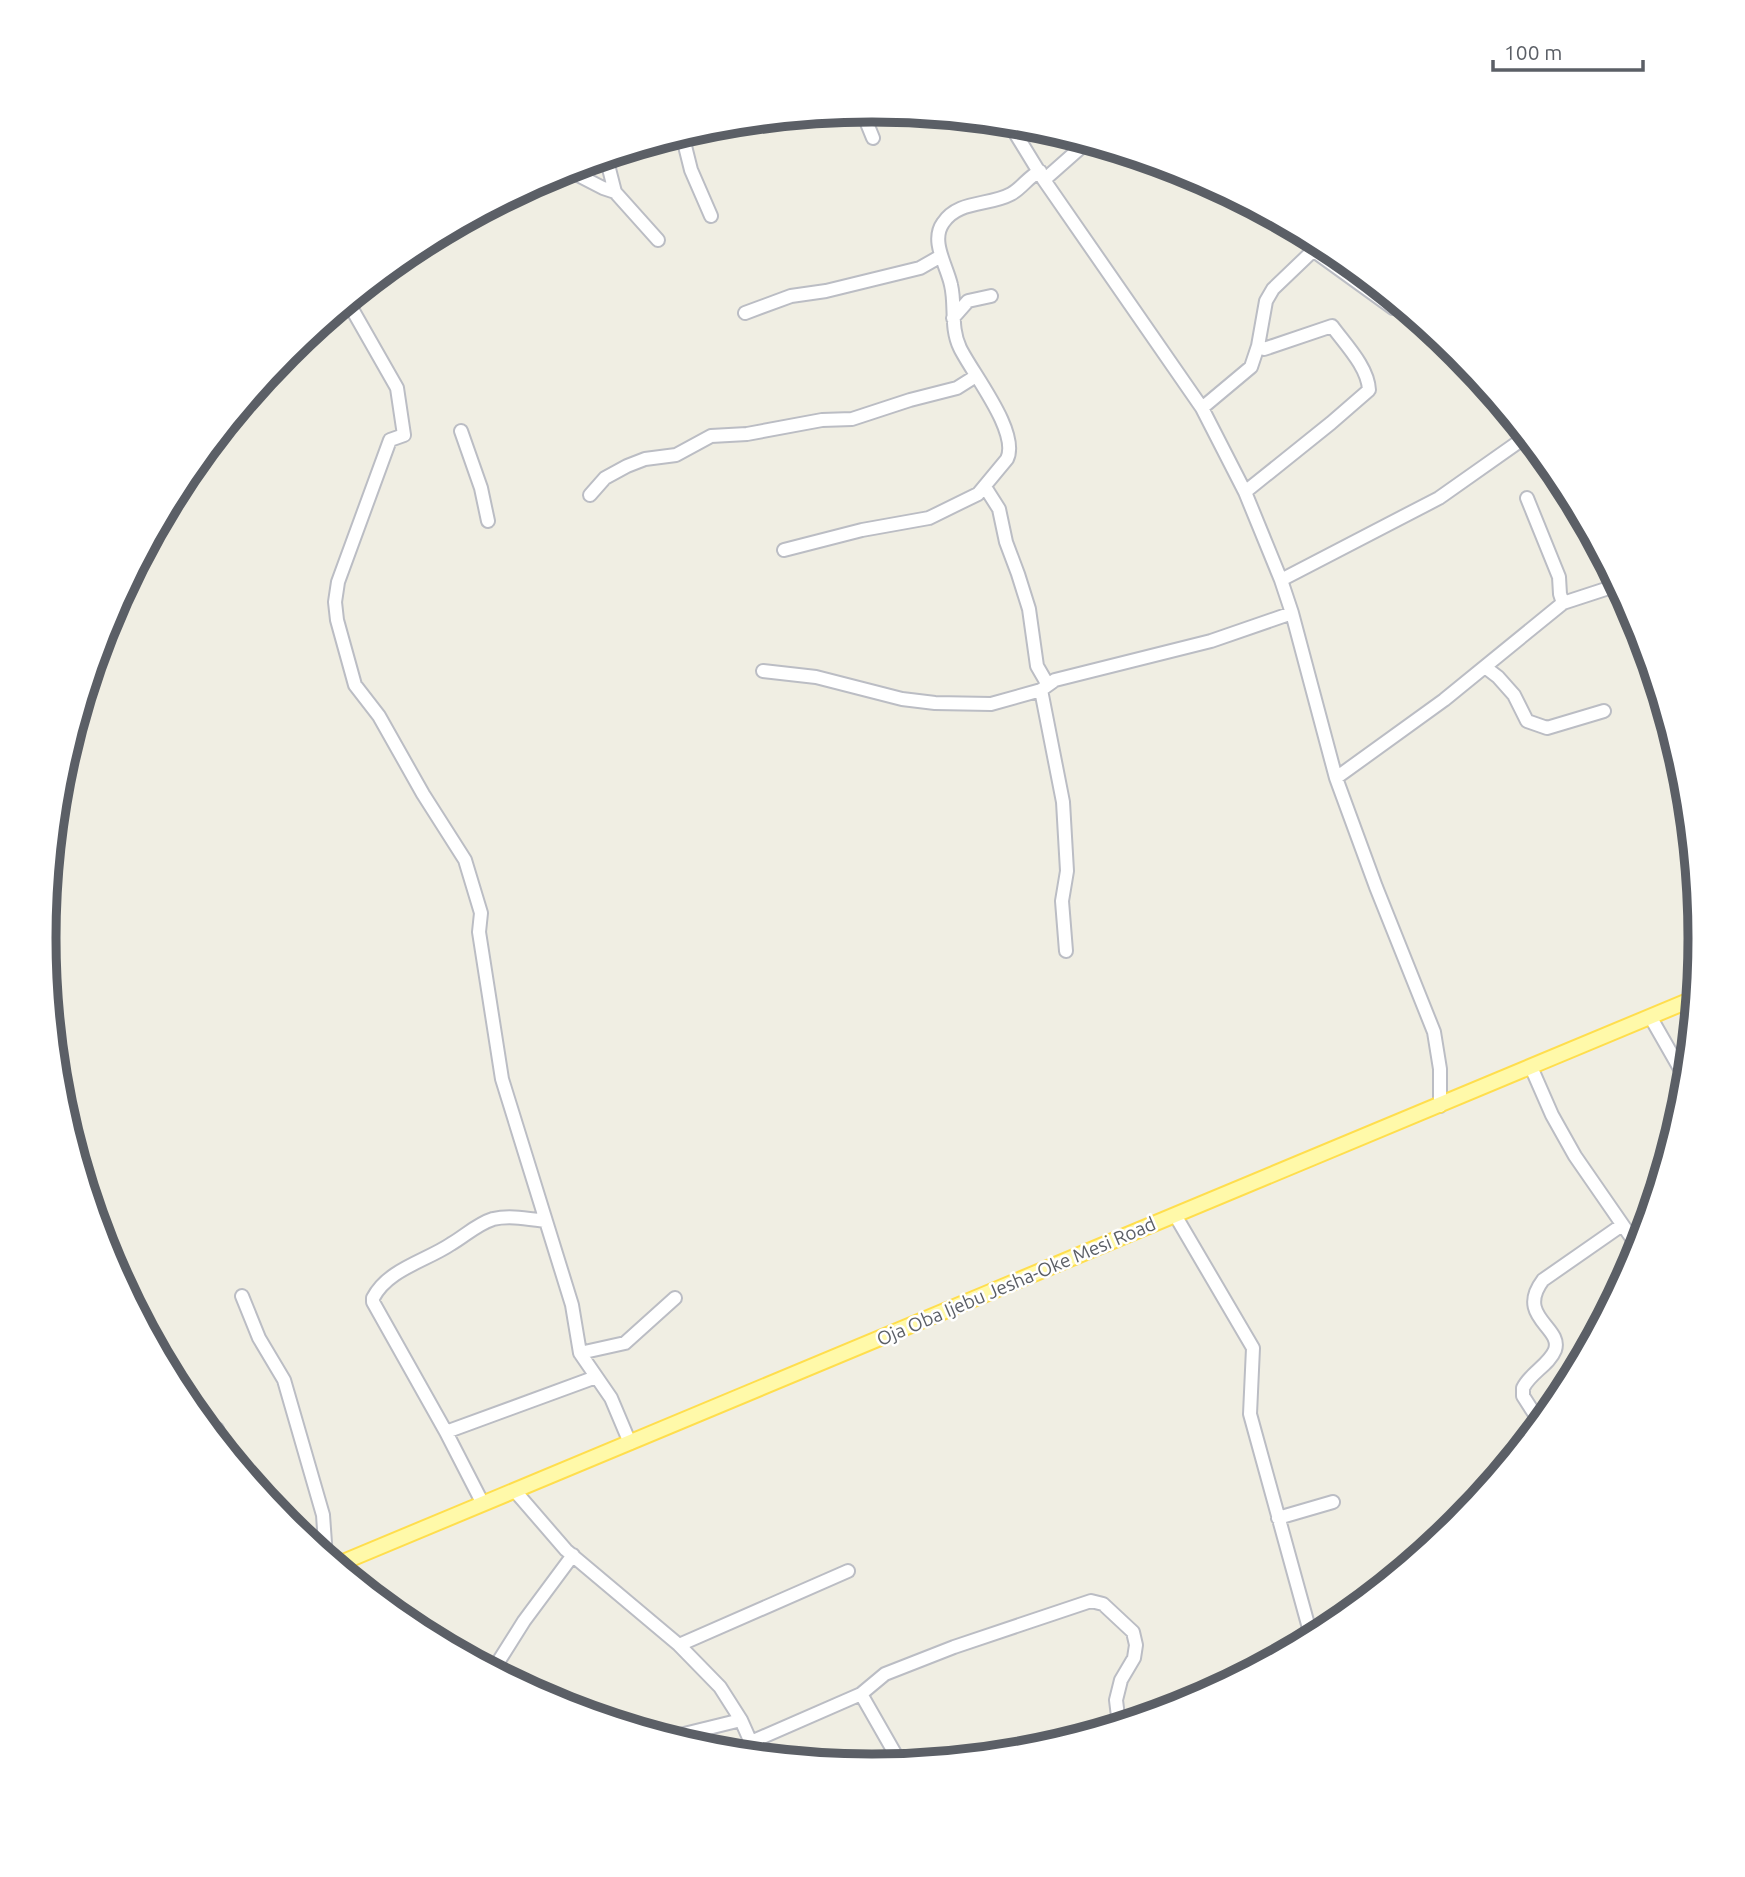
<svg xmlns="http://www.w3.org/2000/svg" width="1745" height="1877" viewBox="0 0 1745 1877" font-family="Ubuntu,sans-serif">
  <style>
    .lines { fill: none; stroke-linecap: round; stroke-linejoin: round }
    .minor-casing { stroke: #bbbdc4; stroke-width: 16 }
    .major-casing { stroke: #ffde4d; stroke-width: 18 }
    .minor { stroke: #fff; stroke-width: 12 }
    .major { stroke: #fff9a9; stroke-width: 14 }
    .labels { text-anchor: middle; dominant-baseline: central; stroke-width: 5; stroke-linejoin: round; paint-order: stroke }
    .street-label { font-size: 19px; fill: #5b5f66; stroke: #fff }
    .rim { fill: none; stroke: #5b5f66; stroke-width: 9 }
  </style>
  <rect width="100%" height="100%" fill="#f0eee3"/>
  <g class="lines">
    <g class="minor-casing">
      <path id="minor" d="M862 111 873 138
        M1009 123 1044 180 1202 408 1245 492 1281 580 1292 613 1336 778 1376 887 1434 1032 1440 1069V1106
        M682 134 691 170 711 216
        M606 157 615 192 658 240
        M564 170 570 171 603 188 615 192
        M1044 180 1087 142
        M1314 251 1393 308
        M348 302 397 388 404 435 390 440 338 582 335 602 337 620 355 685 379 716 423 794 465 860 481 913 479 932 502 1079 572 1305 580 1353 611 1398 630 1443
        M745 313 791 296 826 291 920 268 941 256
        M953 318 968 301 991 296
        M1202 408 1251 367 1258 346 1266 301 1273 289 1321 243
        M461 431 481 488 488 521
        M985 487 999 509 1006 542 1018 574 1029 609 1037 666 1048 685
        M1245 492 1331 423 1369 390C1368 367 1345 344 1332 326L1264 349 1258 346
        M590 495 605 478 627 466 645 459 676 455 711 436 747 434 822 420 852 419 910 400 957 388 976 376
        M1527 498 1559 577 1560 594 1563 603
        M784 550 862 530 929 518 978 494 1007 459C1020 432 972 373 960 348 950 327 956 306 951 285 947 266 930 241 943 223 958 200 989 206 1011 194 1022 188 1028 177 1040 171
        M1281 580 1439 498 1527 436
        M1485 667 1498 677 1514 695 1527 721 1547 728 1604 711
        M763 671 816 677 902 699 935 703 991 704 1041 690
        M1336 778 1444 700 1563 603 1615 586
        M1066 951 1062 901 1067 871 1063 802 1041 690 1055 680 1211 641 1292 613
        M1651 1018 1687 1081
        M1531 1067 1552 1115 1575 1156 1640 1250
        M1175 1215 1253 1348 1250 1414 1312 1639
        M242 1296 259 1338 284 1380 323 1515 326 1557
        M580 1353 625 1343 675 1298
        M1541 1424 1523 1396V1388C1530 1373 1549 1365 1555 1350 1563 1327 1515 1317 1543 1280L1622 1225
        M217 1429 223 1447
        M446 1432 596 1377
        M515 1491 566 1550 679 1645 848 1571
        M483 1504 446 1432 373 1302V1298C388 1269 426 1261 451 1244 465 1236 477 1224 493 1219 510 1215 529 1219 546 1221
        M1278 1518 1333 1502
        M679 1645 720 1687 741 1720 757 1756
        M495 1672V1667L524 1621 573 1555
        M861 1694 901 1764
        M662 1736 680 1735 741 1720
        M751 1742 861 1694 885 1674 954 1647 1091 1601 1103 1604 1133 1632 1136 1645 1134 1658 1121 1680 1116 1700 1119 1725"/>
    </g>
    <g class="major-casing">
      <path id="major" d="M336 1565 1695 998"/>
    </g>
    <use href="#minor" class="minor"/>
    <use href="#major" class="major"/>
  </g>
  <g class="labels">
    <g class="street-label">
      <text transform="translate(1016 1281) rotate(-23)">Oja Oba Ijebu Jesha-Oke Mesi Road</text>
    </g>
  </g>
  <path d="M0 0H1745V1877H0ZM56 938a816 816 0 1 1 1632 0a816 816 0 1 1-1632 0Z" fill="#fff" fill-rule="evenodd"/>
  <path class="rim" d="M56 938a816 816 0 1 1 1632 0a816 816 0 1 1-1632 0Z"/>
  <path d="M1493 60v10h150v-10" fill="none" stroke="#5b5f66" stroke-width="3.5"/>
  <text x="1504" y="60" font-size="21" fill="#5b5f66" stroke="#ffffff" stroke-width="5" paint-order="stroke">100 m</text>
</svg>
